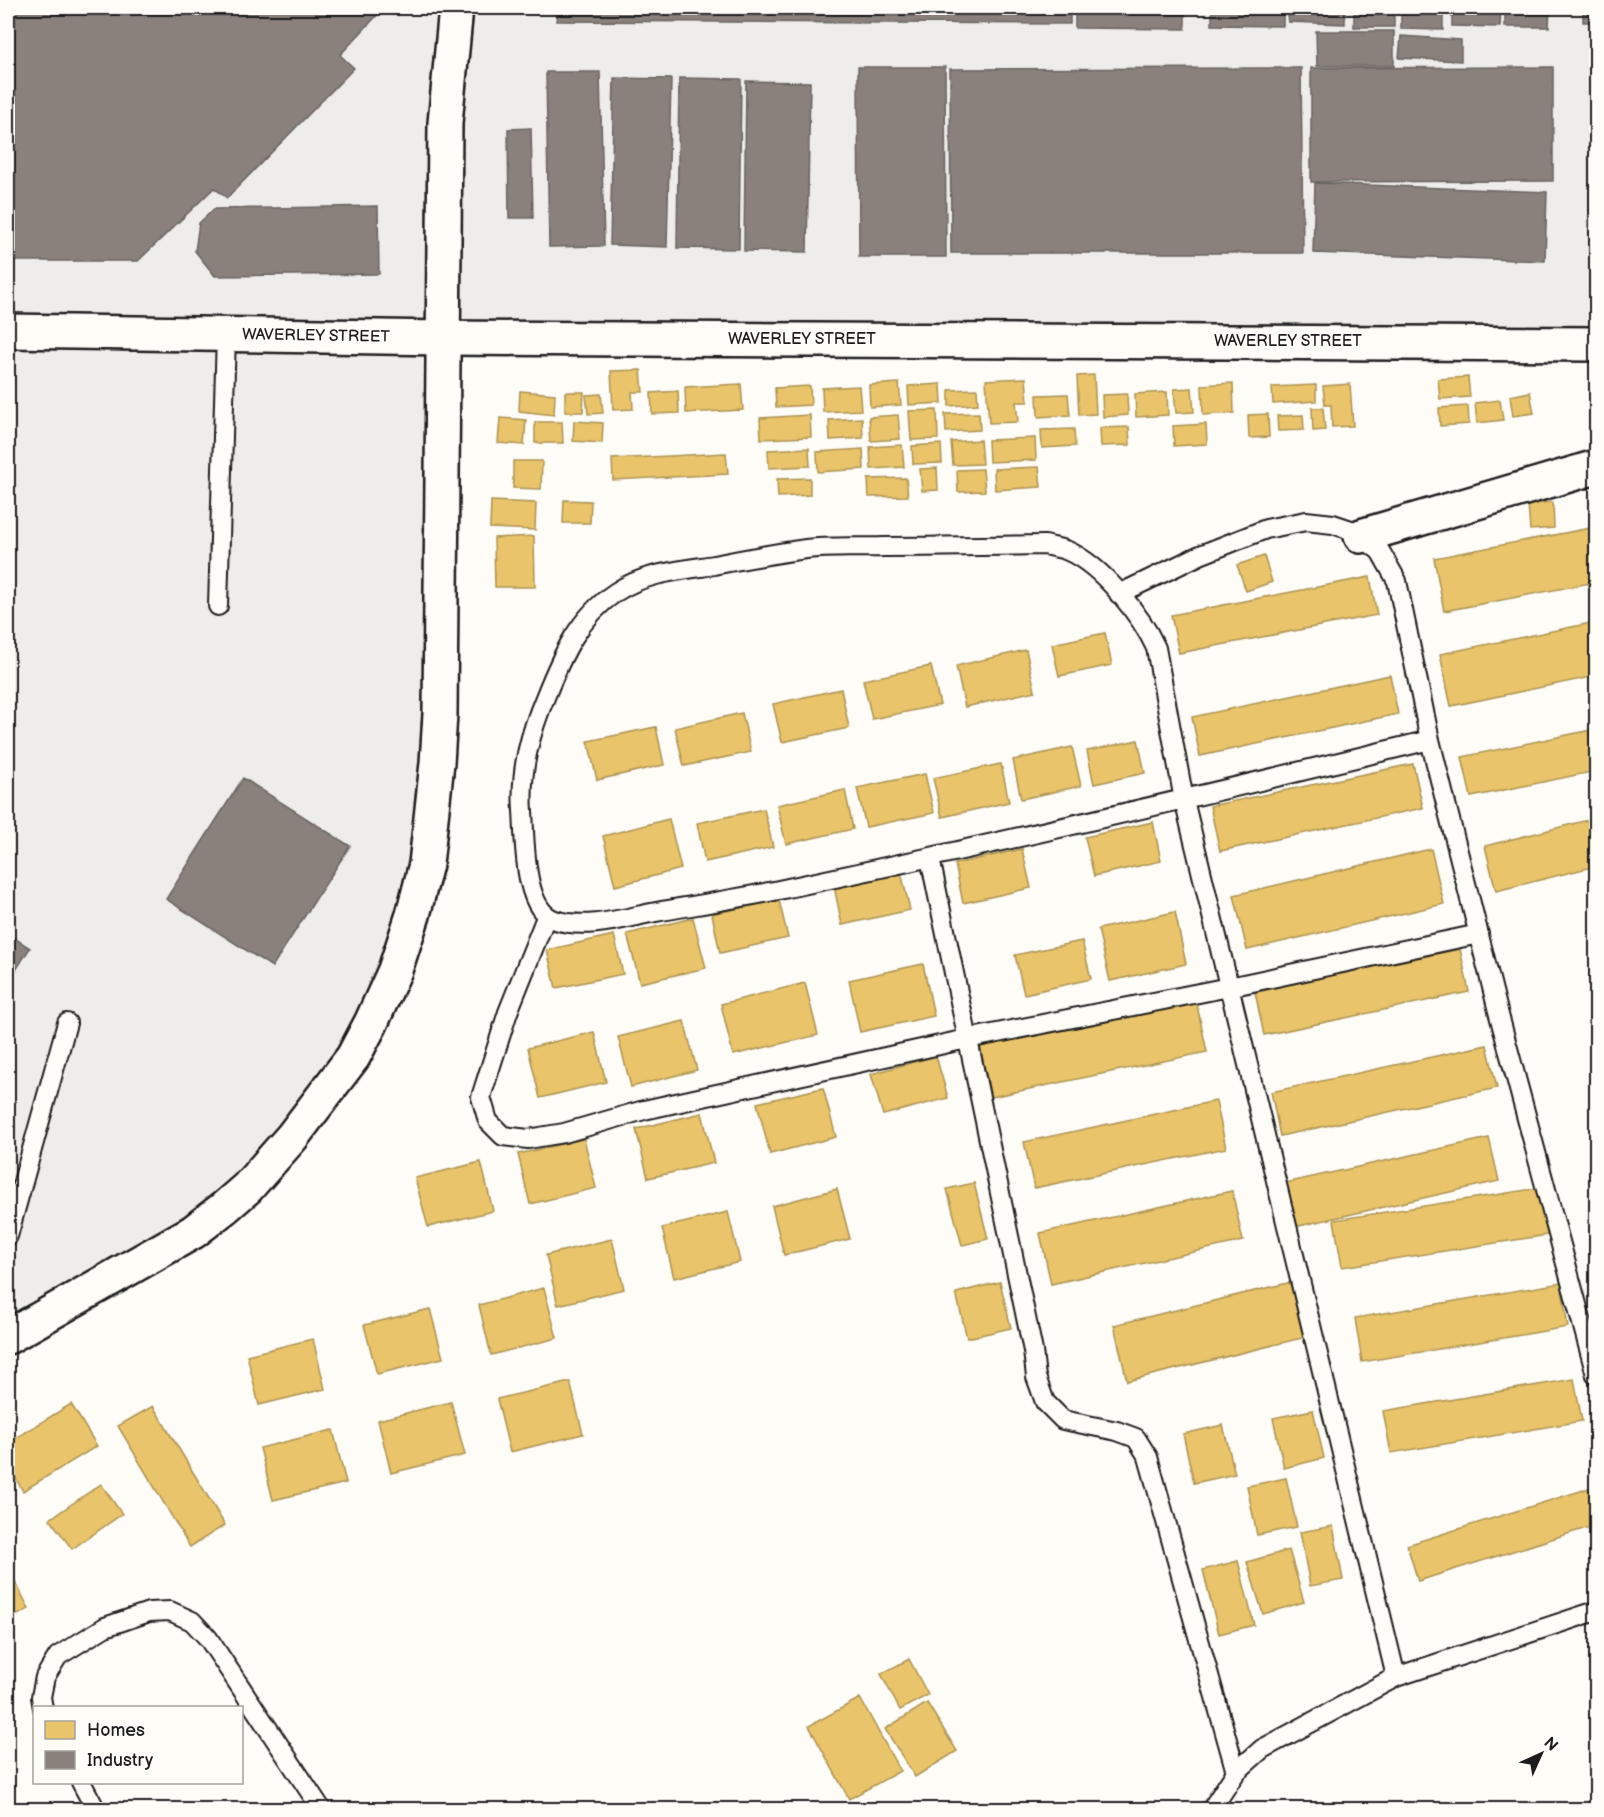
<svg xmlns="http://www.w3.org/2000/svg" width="1604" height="1817" viewBox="0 0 1604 1817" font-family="'Balsamiq Sans',sans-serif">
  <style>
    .built { fill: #eeede9 }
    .homes { fill: #e9c46a; stroke: #ac9253; stroke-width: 1.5 }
    .industry { fill: #8a817c; stroke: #69635f; stroke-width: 1.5 }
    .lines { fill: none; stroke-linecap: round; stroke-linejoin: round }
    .service-casing { stroke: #1c1c1c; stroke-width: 22 }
    .minor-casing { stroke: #1c1c1c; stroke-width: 38 }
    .tertiary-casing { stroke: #1c1c1c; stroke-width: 38 }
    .service { stroke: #fdfcf7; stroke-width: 18 }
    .minor { stroke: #fdfcf7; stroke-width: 33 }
    .tertiary { stroke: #fdfcf7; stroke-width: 33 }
    .labels { text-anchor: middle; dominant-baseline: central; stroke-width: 6; stroke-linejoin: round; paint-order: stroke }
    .street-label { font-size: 16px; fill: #1c1c1c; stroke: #fdfcf7 }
  </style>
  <rect width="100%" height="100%" fill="#fdfcf7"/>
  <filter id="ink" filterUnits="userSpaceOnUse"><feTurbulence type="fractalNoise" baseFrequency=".0167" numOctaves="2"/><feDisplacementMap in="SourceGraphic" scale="12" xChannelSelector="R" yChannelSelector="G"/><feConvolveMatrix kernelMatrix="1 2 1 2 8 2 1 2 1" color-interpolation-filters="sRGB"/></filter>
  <g filter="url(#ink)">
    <path class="built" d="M8 8H1596V333L432 329 422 830 394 933 352 1028 243 1177 182 1222 8 1324Z"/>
    <path class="homes" d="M641 370 643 392H632L633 409 613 410 611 371Z
      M1094 375 1096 414 1079 415 1077 376Z
      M1468 377 1470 397 1440 399 1438 379Z
      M1026 378 1028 402H1016L1018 422 989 423 986 380Z
      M899 383 901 405 870 407 869 385Z
      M1233 383 1234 413 1203 415 1202 385Z
      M741 384 743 410 686 413 685 387Z
      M941 384 942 403 909 405 908 386Z
      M1350 384 1353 426 1332 427 1331 405H1325L1323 386Z
      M1316 385V401L1273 404 1272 387Z
      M810 386 811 405 776 407 775 388Z
      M859 386 861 410 823 412 822 388Z
      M1192 388 1194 412 1176 413 1174 389Z
      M977 389 978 404 949 406V390Z
      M520 391 555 394 554 415 519 411Z
      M678 391 679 413 652 414 651 393Z
      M565 392H584L583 412H565Z
      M1167 392 1168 415 1136 417 1135 394Z
      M1530 392 1534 413 1513 416 1510 396Z
      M601 394 603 413 588 414 586 395Z
      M1068 394 1070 415 1038 417 1037 395Z
      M1127 394 1128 415 1103 417 1102 395Z
      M1500 400 1503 420 1477 423 1475 403Z
      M1468 406 1469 424 1440 426 1439 408Z
      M1312 408H1323L1325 430 1313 431Z
      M937 410 938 439 911 440 909 411Z
      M979 413 980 430 946 432 945 414Z
      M1268 414 1269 437 1249 438 1248 415Z
      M810 415 811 437 761 439 760 418Z
      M898 415 900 439 871 441 869 417Z
      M1303 415 1304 430 1278 431 1277 416Z
      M500 418 526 420 524 445 498 443Z
      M862 418 863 438 830 440 829 420Z
      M574 421 603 423 602 443 573 441Z
      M535 422H562L563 443H535Z
      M1206 424 1207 444 1174 446 1173 426Z
      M1129 427 1130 445 1101 446 1100 428Z
      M1074 429 1075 446 1042 448 1041 430Z
      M1035 438 1036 460 989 462 988 440Z
      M980 440 982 464 953 465 951 442Z
      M941 444 942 463 913 464 912 446Z
      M902 445 904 467 871 469 870 447Z
      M809 448 810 466 769 468 768 450Z
      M863 449 864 469 818 472 817 452Z
      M726 453 728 474 613 480 612 459Z
      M513 461H542L541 489 513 488Z
      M1039 467 1041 487 995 490 994 469Z
      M937 468 938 490 922 491 920 469Z
      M983 469 985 491 958 492 957 470Z
      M810 478V495L778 497 777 479Z
      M906 478 908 496 869 497 868 479Z
      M564 500 591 501 590 523H563Z
      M491 501 536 503 535 530 490 528Z
      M1553 502 1554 528 1530 530 1528 504Z
      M1596 527V582L1444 611 1434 558Z
      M534 536 535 587H495L494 538Z
      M1264 556 1272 582 1246 591 1237 565Z
      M1370 577 1377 615 1179 653 1171 615Z
      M1596 622V676L1451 706 1440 654Z
      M1105 633 1112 665 1059 676 1052 644Z
      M1026 650 1035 691 965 707 956 666Z
      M931 666 940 705 872 719 863 680Z
      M1390 675 1398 714 1200 756 1192 717Z
      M841 689 849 728 782 742 773 704Z
      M742 713 751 752 684 766 675 728Z
      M656 727 664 765 597 780 588 741Z
      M1596 729V771L1471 797 1462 757Z
      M1138 740 1145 773 1094 784 1087 751Z
      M1072 747 1081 786 1021 799 1013 760Z
      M1001 764 1009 802 942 817 933 778Z
      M1413 764 1423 808 1220 851 1210 806Z
      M925 774 934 813 866 827 857 788Z
      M845 790 853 829 786 844 777 805Z
      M764 809 773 847 705 862 697 823Z
      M1596 818V866L1496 891 1485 846Z
      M669 819 681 869 615 886 603 836Z
      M1153 822 1161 861 1094 876 1085 837Z
      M1022 849 1031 888 963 903 955 864Z
      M1431 849 1444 904 1247 950 1234 895Z
      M901 872 910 910 842 925 834 886Z
      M779 900 788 938 720 953 712 914Z
      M1175 912 1186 964 1110 981 1098 929Z
      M693 918 706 968 640 983 627 934Z
      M614 935 623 974 556 988 547 950Z
      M1082 941 1091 979 1024 994 1015 955Z
      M1460 949 1469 992 1264 1035 1255 992Z
      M923 964 934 1016 860 1032 849 980Z
      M805 983 818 1035 733 1055 721 1004Z
      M1196 1001 1207 1052 991 1097 980 1046Z
      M684 1021 697 1070 631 1087 618 1037Z
      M594 1032 606 1082 540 1098 528 1048Z
      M1487 1045 1497 1088 1280 1136 1271 1092Z
      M936 1056 948 1098 883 1115 871 1074Z
      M823 1088 836 1137 770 1154 757 1103Z
      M1216 1101 1226 1148 1034 1188 1024 1142Z
      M702 1113 714 1163 648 1178 636 1129Z
      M1489 1138 1499 1181 1294 1227 1285 1183Z
      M584 1139 596 1188 530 1204 518 1154Z
      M481 1162 493 1211 428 1227 415 1178Z
      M974 1183 988 1239 962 1245 947 1189Z
      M1540 1188 1547 1235 1342 1267 1334 1220Z
      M837 1189 850 1239 784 1255 772 1206Z
      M1232 1191 1243 1241 1051 1284 1040 1233Z
      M728 1212 740 1262 674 1278 662 1228Z
      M612 1239 624 1289 558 1305 546 1255Z
      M1000 1282 1011 1328 967 1338 956 1293Z
      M1292 1282 1306 1337 1127 1381 1114 1325Z
      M1561 1283 1568 1327 1362 1362 1355 1318Z
      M544 1288 557 1338 491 1355 479 1305Z
      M430 1309 443 1358 377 1374 364 1325Z
      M313 1339 325 1389 259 1405 247 1355Z
      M1574 1379 1582 1421 1391 1453 1383 1411Z
      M570 1382 583 1434 510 1452 497 1399Z
      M451 1402 465 1455 391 1473 378 1420Z
      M71 1404 97 1446 23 1491 8 1465V1443Z
      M153 1406 225 1525 190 1547 118 1426Z
      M1313 1410 1324 1458 1284 1468 1273 1418Z
      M1223 1425 1235 1474 1194 1483 1183 1434Z
      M333 1430 346 1483 273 1500 260 1448Z
      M1286 1478 1297 1527 1257 1535 1247 1486Z
      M101 1484 122 1514 72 1549 50 1519Z
      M1590 1488 1596 1509V1525L1418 1581 1407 1545Z
      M1333 1526 1343 1580 1310 1586 1300 1532Z
      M1289 1550 1304 1602 1263 1614 1247 1562Z
      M1238 1561 1254 1625 1219 1634 1203 1570Z
      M8 1567 29 1609 8 1620Z
      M909 1659 928 1695 900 1710 881 1674Z
      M860 1698 900 1771 849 1799 809 1726Z
      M927 1703 957 1751 915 1777 885 1729Z"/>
    <path class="industry" d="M8 8H384L340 55 354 68 227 198 214 188 138 261H8Z
      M557 8H1070V24L557 21Z
      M1075 8H1185V29L1075 28Z
      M1212 8H1283V26L1212 25Z
      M1288 8H1345V24L1288 22Z
      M1354 8H1394V27H1354Z
      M1401 8H1443V30L1401 29Z
      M1452 8H1501L1500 27 1452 26Z
      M1505 8H1550L1549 27H1505Z
      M1583 8H1596V22H1583Z
      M1316 31H1394V66H1317Z
      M1401 36 1461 40V61L1399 58Z
      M858 67H945L946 257H859Z
      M1553 67V181L1311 182V68Z
      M1301 68 1303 253H951L950 69Z
      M546 72H600L604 246 549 247Z
      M614 78 671 79 667 247 610 245Z
      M679 78 741 79 739 249 677 248Z
      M746 81 810 82 807 252 744 251Z
      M531 128 533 218H509L508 129Z
      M1315 183 1547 192 1545 261 1313 253Z
      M378 206 379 274 215 276 195 251 199 223 214 209Z
      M243 778 350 846 272 967 166 899Z
      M8 934 30 948 11 978 8 976Z"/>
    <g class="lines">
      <g class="service-casing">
        <path id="service" d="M1119 594 1200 555 1266 529 1306 521 1333 524 1354 531 1380 551 1397 581 1430 740 1499 1015 1596 1375
          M218 606 226 335
          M930 858 1033 1351 1036 1377 1045 1402 1063 1420 1117 1431 1136 1438 1148 1457 1236 1772
          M546 917 508 1012 481 1097 488 1121 503 1136 528 1139 564 1133 644 1110 967 1039 1229 987 1479 934
          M8 1236 67 1023
          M1396 1677 1184 800 1156 648C1141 615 1102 566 1068 551 1061 548 1052 547 1045 545 991 546 937 547 883 547 858 548 831 546 806 549 775 553 745 559 714 565 682 570 644 573 616 592 579 617 562 655 546 695 530 733 520 770 523 811 525 839 523 910 555 920 587 930 624 918 656 912 696 905 735 899 774 891 994 845 1212 793 1430 740
          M43 1708 41 1697 45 1677 58 1656 105 1627 149 1612 170 1611 192 1621 208 1638 322 1810
          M81 1782 96 1810
          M1211 1810 1236 1772 1262 1749 1396 1677 1596 1611"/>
      </g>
      <g class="minor-casing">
        <path id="minor" d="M1361 536 1596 467
          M8 1337 193 1232 224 1208 247 1188 292 1137 353 1057 371 1023 395 970 413 915 426 864 437 763 440 714 445 123 456 8"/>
      </g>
      <g class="tertiary-casing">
        <path id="tertiary" d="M8 331 442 338 1596 344"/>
      </g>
      <use href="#service" class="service"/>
      <use href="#minor" class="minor"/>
      <use href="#tertiary" class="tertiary"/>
    </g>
  </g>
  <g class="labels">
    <g class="street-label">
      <text transform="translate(316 336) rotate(1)">WAVERLEY STREET</text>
      <text x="802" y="339">WAVERLEY STREET</text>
      <text x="1288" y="341">WAVERLEY STREET</text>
    </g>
  </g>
  <rect width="1604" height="1817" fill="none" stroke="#fdfcf7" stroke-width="30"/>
  <rect x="15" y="15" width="1574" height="1787" fill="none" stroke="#1c1c1c" stroke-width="2" filter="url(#ink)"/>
  <rect x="33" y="1706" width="210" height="78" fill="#fdfcf7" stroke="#a3a29f" stroke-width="1.5"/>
  <rect x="45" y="1721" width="30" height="18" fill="#e9c46a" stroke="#a3a29f" stroke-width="1.5"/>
  <text x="87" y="1736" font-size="18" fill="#1c1c1c">Homes</text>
  <rect x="45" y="1751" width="30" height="18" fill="#8a817c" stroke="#a3a29f" stroke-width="1.5"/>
  <text x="87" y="1766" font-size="18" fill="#1c1c1c">Industry</text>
  <g transform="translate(1541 1754) rotate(45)" stroke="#fdfcf7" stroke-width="4.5" paint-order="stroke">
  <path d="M0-4.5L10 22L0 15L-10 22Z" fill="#1c1c1c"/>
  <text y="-9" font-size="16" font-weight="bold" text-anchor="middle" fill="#1c1c1c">N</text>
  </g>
</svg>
